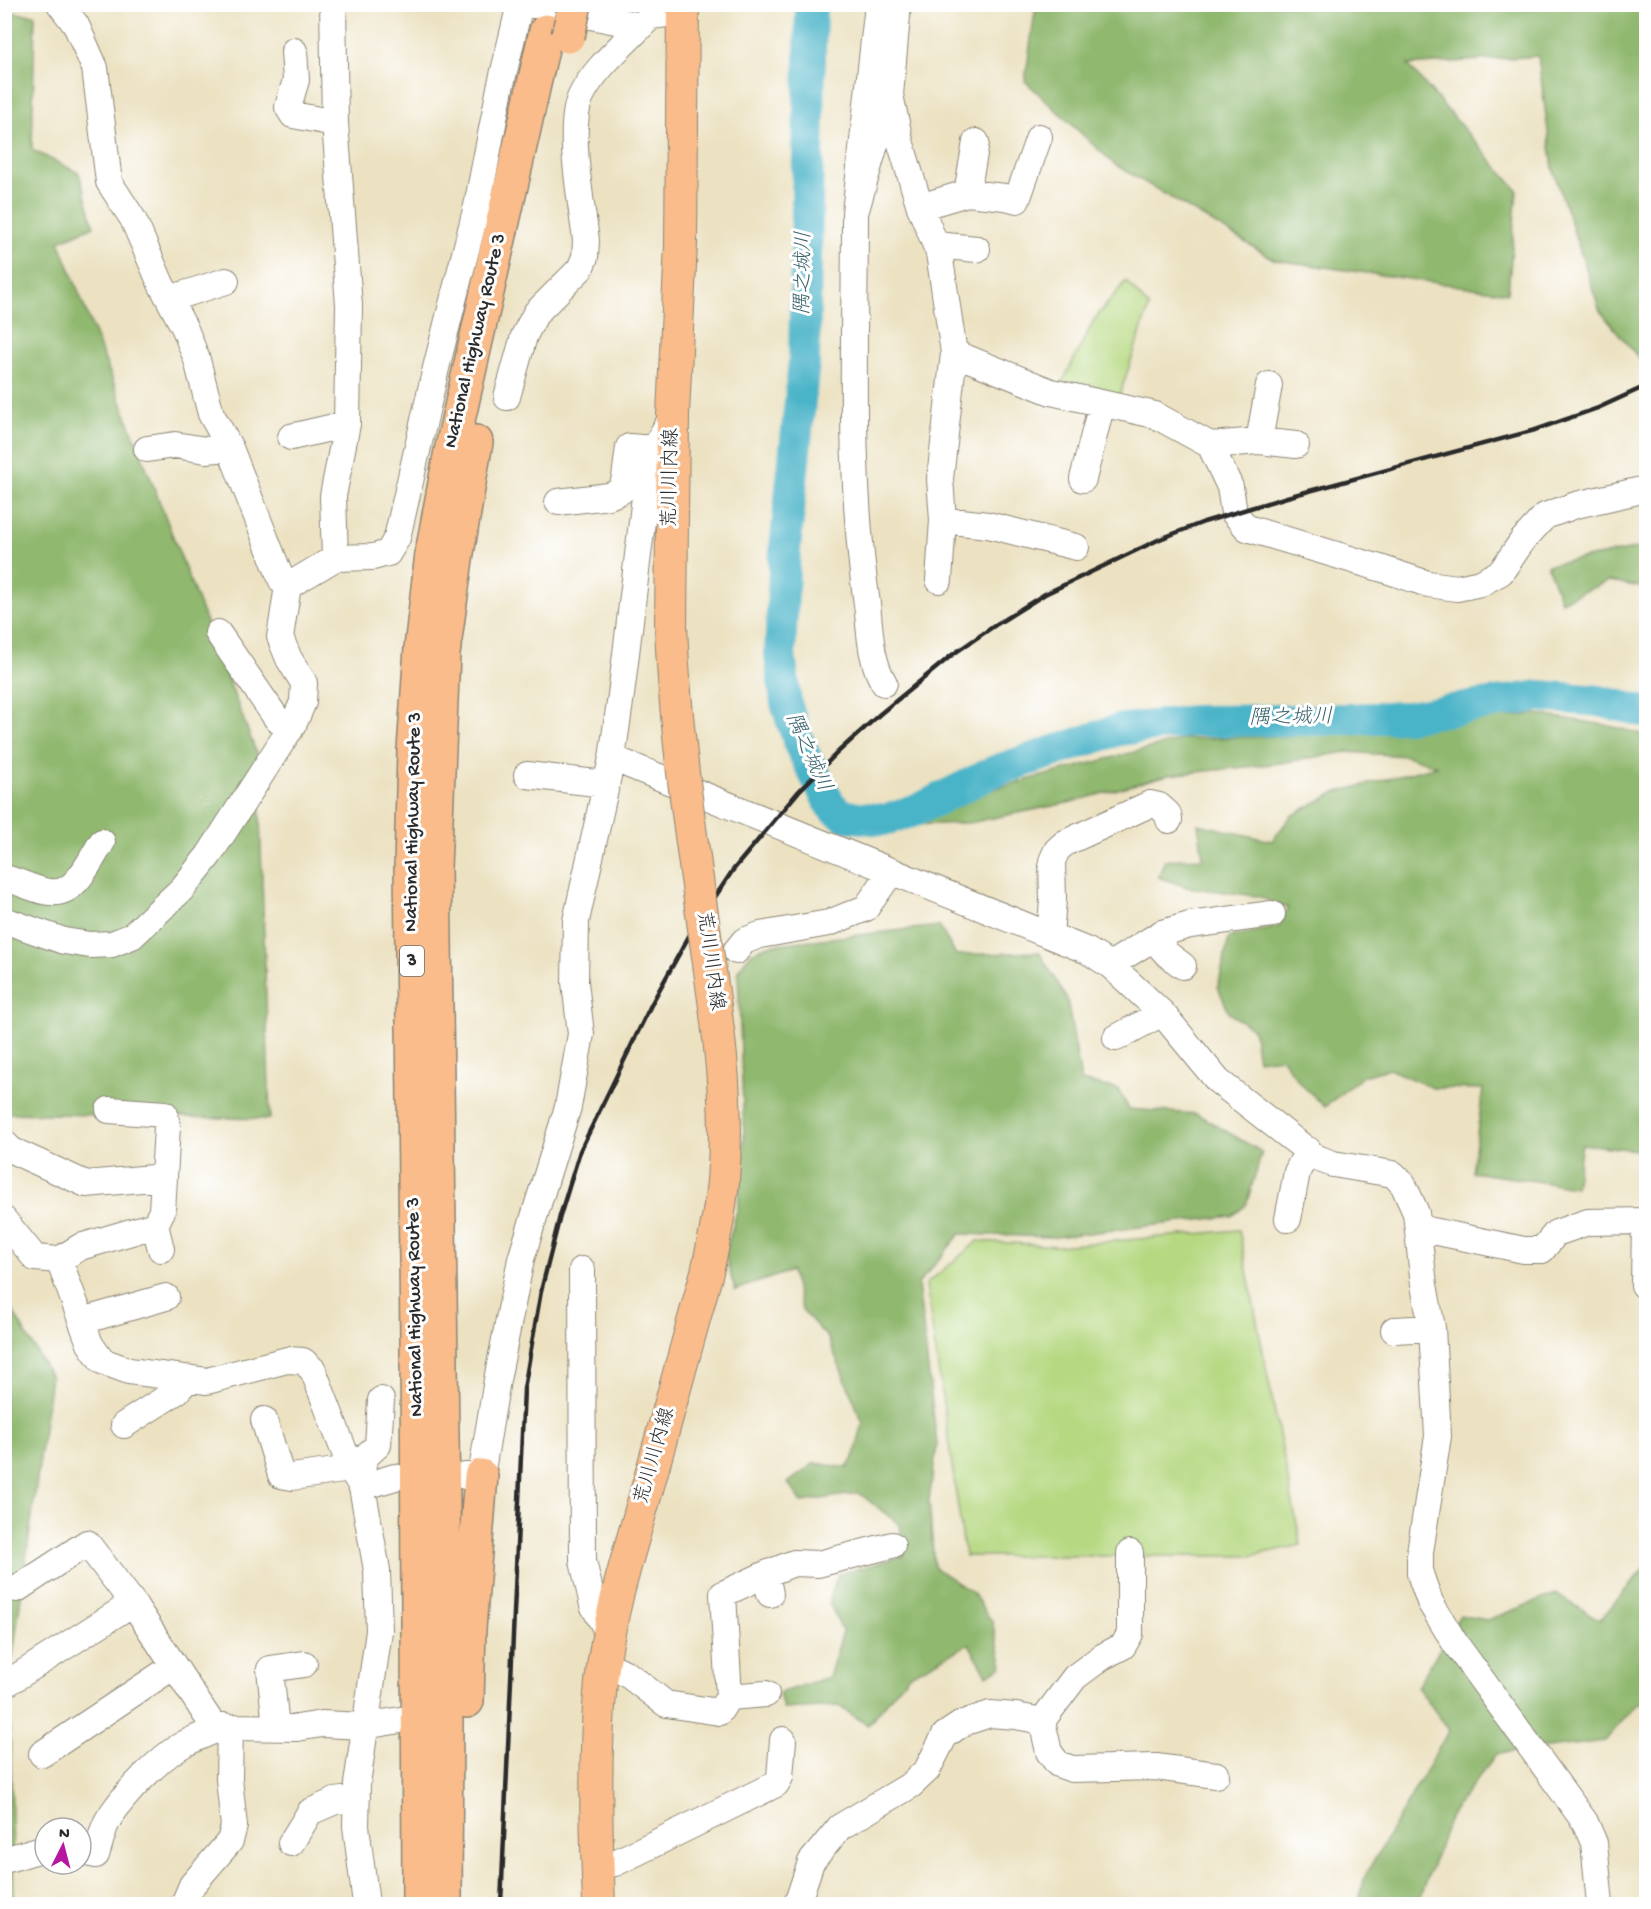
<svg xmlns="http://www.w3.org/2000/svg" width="1651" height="1909" viewBox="0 0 1651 1909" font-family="'Gochi Hand','Klee One',sans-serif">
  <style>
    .green { fill: #b5d880; stroke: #708256; stroke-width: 1.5 }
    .forest { fill: #90b86e; stroke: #5e724c; stroke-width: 1.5 }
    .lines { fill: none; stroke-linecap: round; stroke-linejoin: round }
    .river { stroke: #4ab3c8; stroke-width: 32 }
    .minor-casing { stroke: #8c8676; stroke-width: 28 }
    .major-casing { stroke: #8c8676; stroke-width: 34 }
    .highway-casing { stroke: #8c8676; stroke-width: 36 }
    .minor { stroke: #fff; stroke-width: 26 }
    .major { stroke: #f9bc8a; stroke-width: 32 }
    .highway { stroke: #f9bc8a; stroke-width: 33 }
    .rail { stroke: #2b2b2b; stroke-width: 4.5 }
    .major-bridge-casing { stroke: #8c8676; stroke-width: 34; stroke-linecap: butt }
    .highway-bridge-casing { stroke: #8c8676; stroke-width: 36; stroke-linecap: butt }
    .major-bridge { stroke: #f9bc8a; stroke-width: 32 }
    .highway-bridge { stroke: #f9bc8a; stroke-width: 33 }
    .labels { text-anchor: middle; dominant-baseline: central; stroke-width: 6; stroke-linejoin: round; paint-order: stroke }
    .shield { fill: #fff; stroke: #6b6b6b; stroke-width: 1.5 }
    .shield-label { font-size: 18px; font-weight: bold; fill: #2b2b2b }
    .street-label { font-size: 20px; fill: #2b2b2b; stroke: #fff }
    .water-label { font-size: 21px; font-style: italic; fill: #37616a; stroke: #fff }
  </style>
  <rect width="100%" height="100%" fill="#fff"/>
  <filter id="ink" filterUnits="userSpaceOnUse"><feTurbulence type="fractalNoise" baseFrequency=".0167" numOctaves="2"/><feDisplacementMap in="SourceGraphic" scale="12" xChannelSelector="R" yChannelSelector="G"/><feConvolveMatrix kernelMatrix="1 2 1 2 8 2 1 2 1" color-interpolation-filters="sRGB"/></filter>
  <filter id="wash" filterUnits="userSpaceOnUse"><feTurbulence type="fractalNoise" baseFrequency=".008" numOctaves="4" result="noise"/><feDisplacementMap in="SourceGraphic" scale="24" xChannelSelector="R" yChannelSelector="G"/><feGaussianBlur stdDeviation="1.35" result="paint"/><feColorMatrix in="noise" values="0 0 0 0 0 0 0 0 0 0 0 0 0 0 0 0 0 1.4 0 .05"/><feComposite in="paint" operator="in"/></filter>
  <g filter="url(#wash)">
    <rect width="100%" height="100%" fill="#ece2c2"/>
    <path class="green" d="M1126 281 1149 307 1119 397 1062 383 1094 320Z
      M1239 1230 1301 1545 1250 1556H965L926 1284 978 1241 1058 1246Z"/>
    <path class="forest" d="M1036 5H1646V367L1600 311 1553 169 1538 56 1408 65 1517 190 1508 293 1275 260 1114 164 1025 81Z
      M5 12 35 15 32 150 79 173 94 226 59 241 258 757 270 1119 5 1113Z
      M1646 547V588L1609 581 1561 601 1547 565Z
      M1535 714 1606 725 1646 735V1151L1582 1144 1575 1187 1472 1172 1483 1089 1433 1088 1389 1069 1362 1076 1325 1107 1300 1083 1281 1057 1258 1060 1253 1029 1229 1013 1218 987 1229 937 1278 927 1288 908 1257 896 1187 887 1158 877 1165 860 1203 858 1198 824 1272 841 1291 816 1334 793 1437 766 1406 756 1347 752 1274 764 1168 775 1072 802 969 823 906 825 996 788 1184 739 1338 734Z
      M939 926 956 955 1039 952 1067 999 1081 1081 1118 1089 1129 1109 1197 1114 1262 1152 1246 1205 1232 1216 1055 1237 960 1234 918 1284 937 1445 929 1500 934 1567 973 1593 992 1622 1003 1666 987 1675 969 1644 908 1676 868 1725 839 1706 783 1709 779 1693 829 1677 843 1632 829 1602 838 1574 904 1556 900 1525 859 1493 802 1502 788 1483 815 1463 847 1468 855 1455 863 1423 828 1338 802 1310 791 1271 735 1290 725 1255 738 1207 744 1135 738 970 751 953 768 945Z
      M4 1296 51 1377 9 1684 14 1904H4Z
      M1646 1566V1703L1636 1705 1605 1741 1496 1754 1450 1815 1418 1904H1357L1365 1876 1449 1730 1417 1687 1460 1615 1487 1620 1556 1594 1600 1620Z"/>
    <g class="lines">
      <path class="river" d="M811 4 804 361 785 549 780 654 786 703 800 746 831 806 845 816 884 820 915 811 995 771 1118 730 1194 721 1313 720 1408 717 1539 696 1599 701 1646 712"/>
    </g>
  </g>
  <g filter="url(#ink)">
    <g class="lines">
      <g class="minor-casing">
        <path id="minor" d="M60 4 76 25 95 68 109 182 133 219 161 284 185 329 197 360 211 414 230 448 282 581 288 586
          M333 4 335 123 349 305 347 424 333 496 335 558
          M531 4 641 26 651 16 683 12
          M878 4 855 213 888 100
          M898 4 890 95 900 141 920 207 939 253 954 353 1051 392 1155 415 1210 445 1230 487 1234 513 1247 528 1383 569 1428 584 1457 588 1481 583 1501 572 1523 540 1545 516 1576 505 1646 489
          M294 51 296 80 288 107 293 115 335 123
          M967 193 1005 197 1017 200 1039 137
          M920 207 967 193 976 142
          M855 213C855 343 848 474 867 604 870 630 870 660 884 683
          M936 245 977 249
          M169 299 226 281
          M507 397 524 336 536 313 580 269 585 257 586 241C582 205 566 127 581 96 594 69 621 47 641 26
          M291 437 347 424
          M1259 441 1269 385
          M1210 445 1259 441 1296 445
          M147 449 175 445 206 450 230 448
          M1083 479 1102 403
          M558 502 609 496 621 491 625 478 629 447 654 449
          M943 520 988 525 1076 547
          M939 580 943 520 940 479 954 353
          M218 633 277 719 290 730
          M612 758 1088 951 1110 965 1162 1013 1218 1081 1317 1158 1333 1164 1393 1174 1403 1184 1416 1213 1424 1285 1432 1328 1438 1436 1420 1552V1574L1430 1602 1455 1643 1585 1822 1594 1843 1600 1904
          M527 775 605 784
          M4 878C20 881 35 891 50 892 76 896 90 860 102 842
          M4 920 64 941 90 945 112 944 132 936 182 889 209 855 294 723 303 702 304 683 289 659 280 637 288 586 335 558 373 557 388 553 397 538 436 368 477 206 500 88 520 4
          M1050 935 1053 900 1052 861 1057 850 1065 843 1150 804 1159 806 1168 814 1169 820
          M1153 939 1167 954 1183 966
          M736 951 744 941 760 935 829 923 866 908 892 871
          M1110 965 1162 933 1190 925 1272 914
          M1116 1038 1162 1013
          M4 1143 11 1150 86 1184 164 1177
          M1288 1219 1297 1172 1308 1150
          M4 1220 35 1258 59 1260 90 1344 102 1361 129 1371 207 1381 287 1360 303 1361 313 1370 351 1469 362 1487 377 1570 379 1631 357 1784 356 1826 366 1904
          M155 1225 161 1249
          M1418 1228 1524 1250H1542L1556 1233 1588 1222 1646 1221
          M59 1260 80 1247 155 1225 162 1211 167 1127 165 1114 109 1110
          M582 1270 583 1561 593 1605 609 1634
          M1644 1285 1645 1221
          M82 1321 166 1297
          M1394 1330 1432 1328
          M264 1420 281 1475 292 1477 351 1469
          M124 1425 177 1391 187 1380
          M465 1476H481L497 1380 521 1259 568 1107 581 1034 575 982 576 921 612 758 621 695 648 472 654 449 673 415
          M357 1479 366 1456 378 1445 381 1400
          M362 1487 395 1477
          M766 1574 794 1563 818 1564 892 1545
          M17 1589 87 1543 133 1603 212 1724 230 1727 297 1728 322 1724 364 1726 419 1717 436 1716
          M604 1663 627 1674 666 1704 719 1712 729 1697 766 1694
          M9 1682 133 1603
          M729 1697 723 1594 766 1574 770 1594
          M1042 1721 1075 1677 1102 1657 1123 1646 1130 1634V1553
          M276 1727 270 1669 304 1664
          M42 1754 174 1666
          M291 1843 310 1812 335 1801 357 1798
          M81 1852 96 1855C100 1844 102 1830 108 1820 122 1796 160 1757 184 1744 197 1737 210 1733 223 1726
          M4 1860 45 1848
          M597 1866 615 1863 776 1784 780 1777 783 1740
          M184 1904 192 1885 230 1841 234 1826 229 1779 230 1727
          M797 1904 811 1862 840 1827 911 1785 927 1770 945 1735 963 1723 990 1714 1016 1716 1042 1721 1049 1752 1058 1764 1072 1769 1156 1767 1216 1775"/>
      </g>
      <g class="major-casing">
        <path id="major" d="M671 626 673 415 681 244 683 4
          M599 1904C596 1830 594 1756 601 1682 608 1620 627 1559 644 1500 665 1424 686 1348 707 1272 714 1242 720 1212 723 1181 728 1123 723 1064 715 1007"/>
      </g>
      <g class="highway-casing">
        <path id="highway" d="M467 1701 469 1629 481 1476
          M419 1904 417 1338 411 868 414 750 421 648 432 553 450 456 546 31
          M445 1904 446 1716 434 868 443 654 456 559 476 442"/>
      </g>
      <use href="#minor" class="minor"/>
      <use href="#major" class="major"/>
      <use href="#highway" class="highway"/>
      <path class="rail" d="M501 1904 524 1389 541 1291 560 1216 580 1151 652 1003 689 936 733 870 799 791 838 752 880 714 952 655 997 624 1045 594 1160 539 1204 522 1287 497 1535 430 1598 408 1646 386"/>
      <g class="major-bridge-casing">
        <path id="major-bridge" d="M671 626C676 754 698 880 715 1007"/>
      </g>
      <g class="highway-bridge-casing">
        <path id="highway-bridge" d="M568 36 575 4"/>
      </g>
      <use href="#major-bridge" class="major-bridge"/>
      <use href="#highway-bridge" class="highway-bridge"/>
    </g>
  </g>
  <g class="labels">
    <rect class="shield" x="400" y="946" width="24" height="30" rx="4.5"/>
    <g class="shield-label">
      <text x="412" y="961">3</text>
    </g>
    <g class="street-label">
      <text transform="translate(476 341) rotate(-77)">National Highway Route 3</text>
      <text transform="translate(672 478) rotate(-89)">荒川川内線</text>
      <text transform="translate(414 822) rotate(-89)">National Highway Route 3</text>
      <text transform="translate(709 961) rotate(82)">荒川川内線</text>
      <text transform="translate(416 1307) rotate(-91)">National Highway Route 3</text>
      <text transform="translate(656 1456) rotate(-74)">荒川川内線</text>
    </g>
    <g class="water-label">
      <text transform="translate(805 273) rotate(-89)">隅之城川</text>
      <text transform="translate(1291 719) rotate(-1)">隅之城川</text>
      <text transform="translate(807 753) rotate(66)">隅之城川</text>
    </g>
  </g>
  <rect width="1651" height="1909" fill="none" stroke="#fff" stroke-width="24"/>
  <g transform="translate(63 1846) rotate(6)"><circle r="28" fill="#ffffff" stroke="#aaaaaa" stroke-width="1.5"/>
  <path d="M0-4.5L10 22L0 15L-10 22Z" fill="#b5179e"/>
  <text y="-9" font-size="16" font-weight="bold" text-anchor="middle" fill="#2b2b2b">N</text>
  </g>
</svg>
